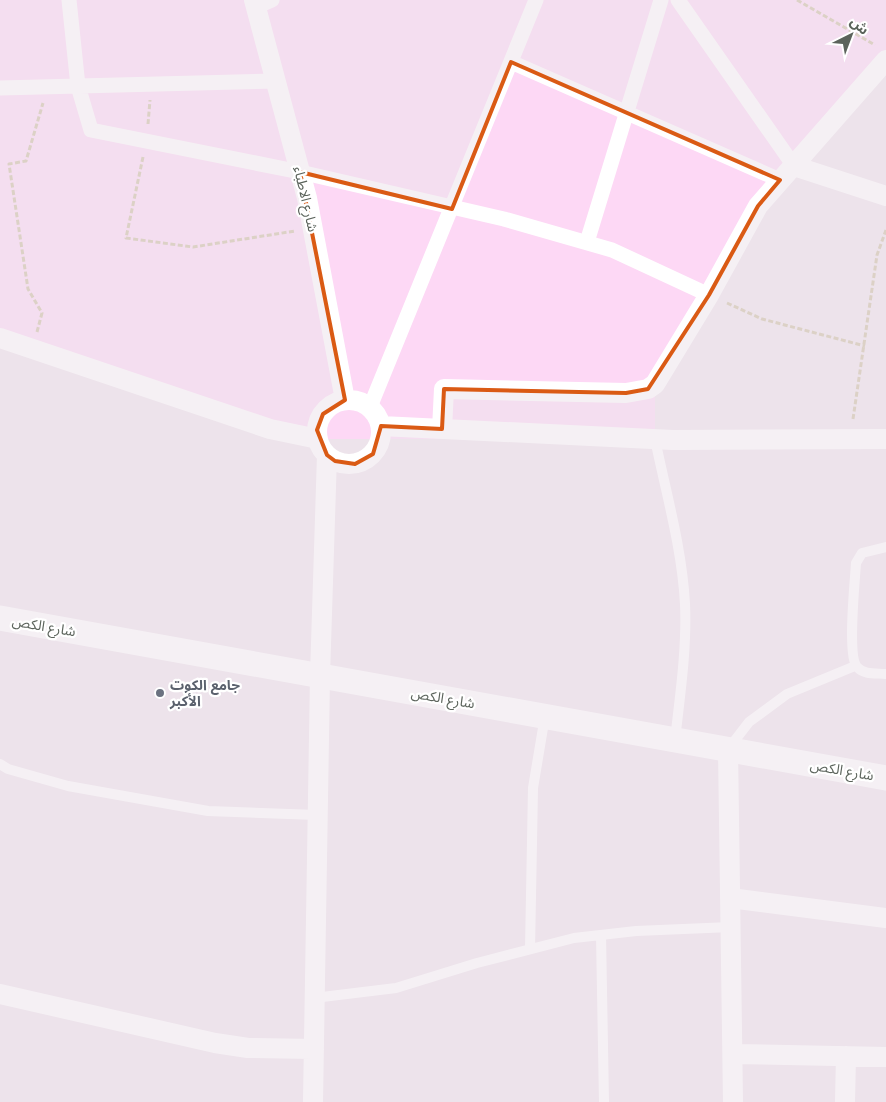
<svg xmlns="http://www.w3.org/2000/svg" width="886" height="1102" viewBox="0 0 886 1102" font-family="Arial,'Noto Sans Arabic',sans-serif">
  <style>
    .commercial { fill: #fdd8f5 }
    .lines { fill: none; stroke-linecap: round; stroke-linejoin: round }
    .path { stroke: #c7bb9a; stroke-width: 3; stroke-dasharray: 5 2.5; stroke-linecap: butt }
    .service { stroke: #fff; stroke-width: 10 }
    .pedestrian { stroke: #fff; stroke-width: 15 }
    .minor { stroke: #fff; stroke-width: 20 }
    .tertiary { stroke: #fff; stroke-width: 25 }
    .marked { fill: none; stroke: #da5a14; stroke-width: 4; stroke-linejoin: round }
    .worship-dot { fill: #6b7280; stroke: #fff; stroke-width: 2 }
    .labels { text-anchor: middle; dominant-baseline: central; stroke-width: 4.5; stroke-linejoin: round; paint-order: stroke }
    .street-label { font-size: 14px; fill: #5b635b; stroke: #fff }
    .worship-label { font-size: 14px; font-weight: bold; fill: #5b616d; stroke: #fff; text-anchor: start }
  </style>
  <rect width="100%" height="100%" fill="#ede3eb"/>
  <path class="commercial" d="M0 0H886V60L758 206 655 383V439H318L0 337Z"/>
  <g class="lines">
    <path class="path" d="M797 0 875 45
      M148 124 150 100
      M143 157 126 238 193 247 295 231
      M727 303 762 319 865 346
      M37 332 42 313 28 289 9 164 26 161 43 103
      M853 419 877 255 886 230"/>
    <path class="service" d="M655 439C666 493 682 548 685 604 687 649 680 695 675 740
      M886 547 862 553 856 563C855 581 847 656 857 667 864 675 876 673 886 674
      M729 748 749 722 787 694 855 666
      M0 764 8 769 68 786 208 811 317 815
      M601 935 604 1102
      M530 949 533 788 545 716
      M314 998 396 988 477 963 574 938 636 931 731 927"/>
    <path class="pedestrian" d="M69 0 78 86 91 130 300 172 504 219 612 250 709 295
      M678 0 794 166
      M256 7 272 0
      M511 62 780 180
      M0 88 276 81
      M587 242 661 0
      M370 407 536 0"/>
    <path class="minor" d="M254 0 307 198 345 400
      M794 166 886 196
      M0 338 270 429 318 439
      M317 432a32 32 0 1 1 64 0a32 32 0 1 1-64 0Z
      M381 426 673 440 886 439
      M442 429 444 389 626 393 648 389 655 384 709 295 758 206 886 60
      M728 749 733 1102
      M730 898 886 918
      M0 994 215 1043 248 1048 314 1049
      M733 1054 886 1057
      M313 1102 320 676 327 455
      M845 1102 846 1056"/>
    <path class="tertiary" d="M0 618 886 778"/>
  </g>
  <path d="M0 0H886V1102H0ZM511 62 780 180 758 206 709 295 648 389 626 393 444 389 442 429 381 426 373 454 355 464 335 461 327 455 317 430 323 414 345 400 300 172 452 209Z" fill="#ede3eb" fill-opacity=".55" fill-rule="evenodd"/>
  <path class="marked" d="M511 62 780 180 758 206 709 295 648 389 626 393 444 389 442 429 381 426 373 454 355 464 335 461 327 455 317 430 323 414 345 400 300 172 452 209Z"/>
  <circle class="worship-dot" cx="160" cy="693" r="5"/>
  <g class="labels">
    <g class="street-label">
      <text transform="translate(306 199) rotate(77)">شارع الاطباء</text>
      <text transform="translate(44 626) rotate(10)">شارع الكص</text>
      <text transform="translate(443 698) rotate(10)">شارع الكص</text>
      <text transform="translate(842 770) rotate(10)">شارع الكص</text>
    </g>
    <g class="worship-label">
      <text x="170" y="685">جامع الكوت<tspan x="170" dy="16">الأكبر</tspan></text>
    </g>
  </g>
  <g transform="translate(851 35) rotate(42)" stroke="#ffffff" stroke-width="4" paint-order="stroke">
  <path d="M0-4L9 19L0 12L-9 19Z" fill="#5b635b"/>
  <text y="-8" font-size="14" font-weight="bold" text-anchor="middle" fill="#5b635b">ش</text>
  </g>
</svg>
